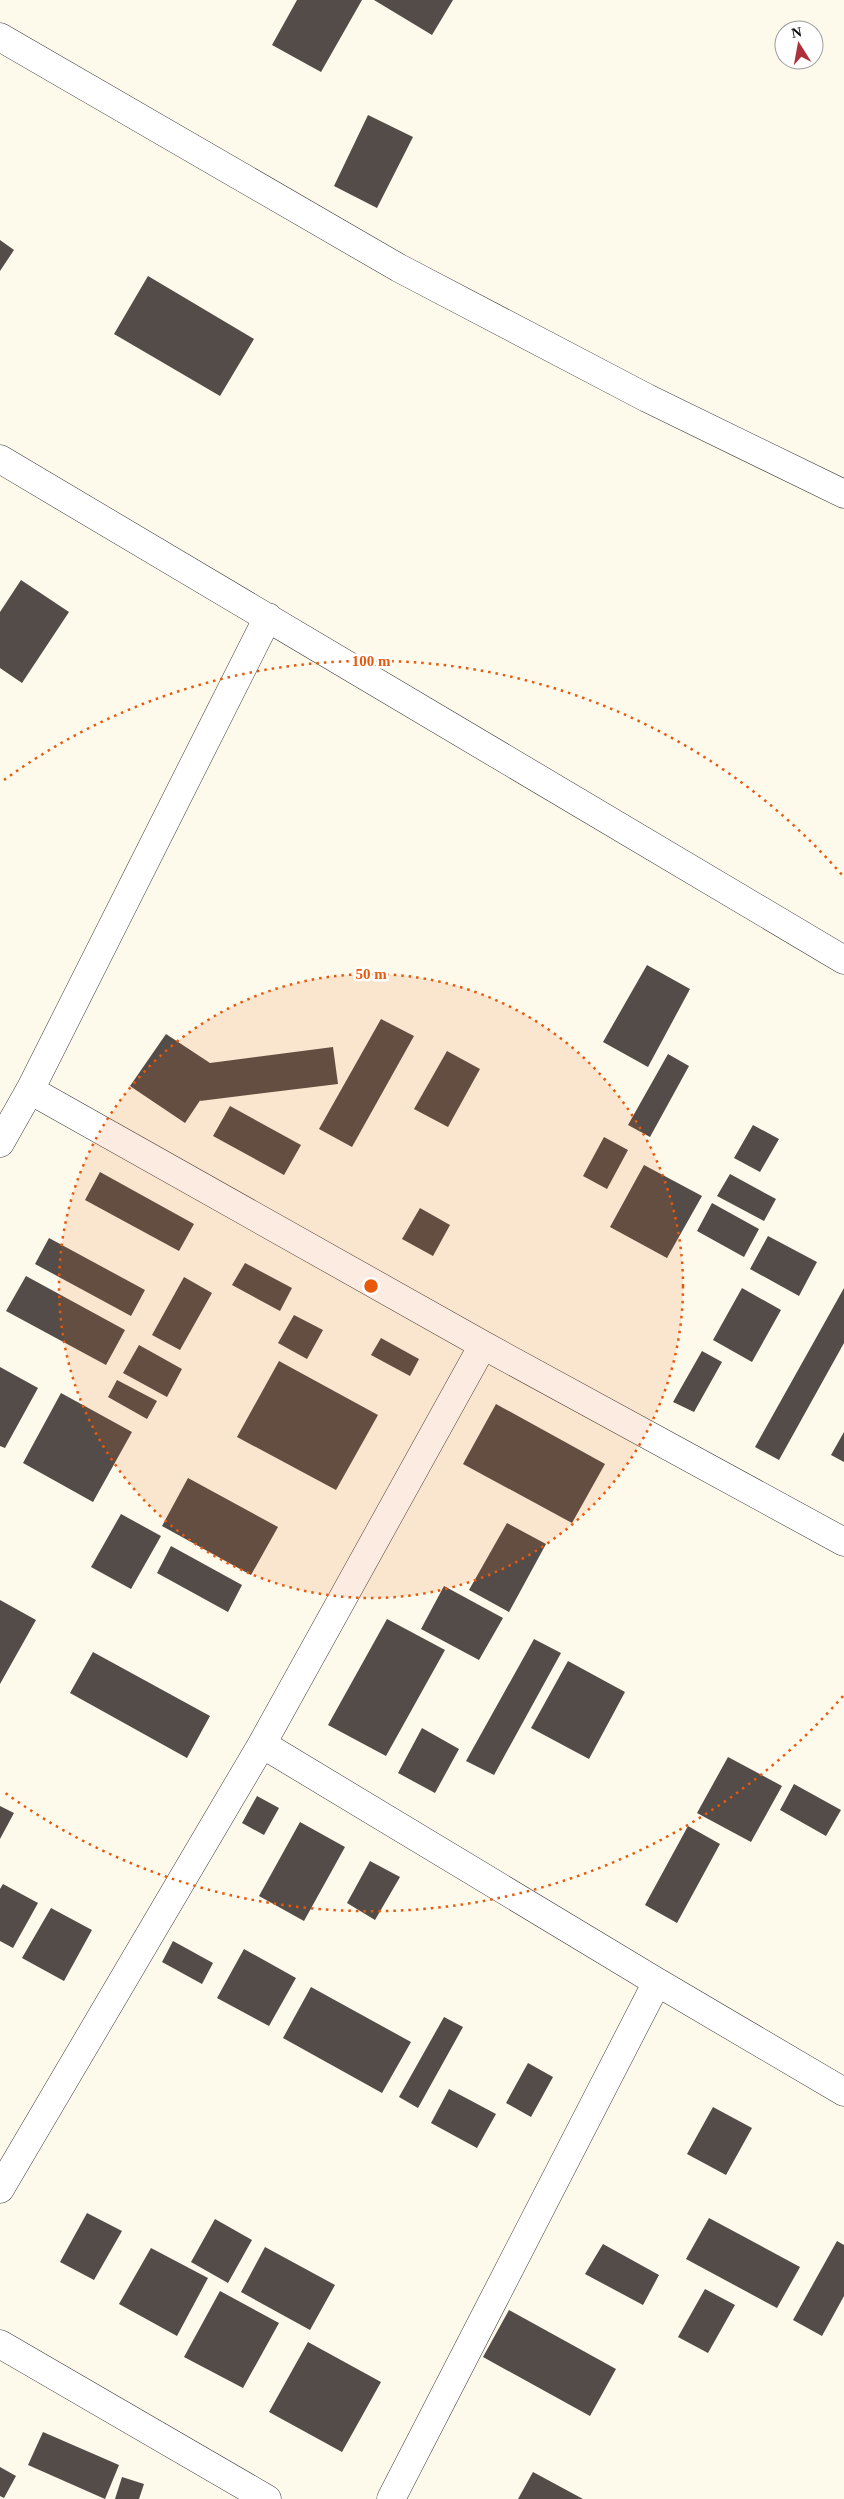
<svg xmlns="http://www.w3.org/2000/svg" width="844" height="2499" viewBox="0 0 844 2499" font-family="'Times New Roman',serif">
  <style>
    .building { fill: #534c49 }
    .lines { fill: none; stroke-linecap: round; stroke-linejoin: round }
    .street-casing { stroke: #3e3e3e; stroke-width: 29 }
    .street { stroke: #fff; stroke-width: 28 }
    .ring { fill: none; stroke: #e8590c; stroke-width: 2.5; stroke-dasharray: 2.5 5 }
    .centre { fill: #e8590c; stroke: #fff; stroke-width: 2.5 }
    .ring-label { font-size: 15px; text-anchor: middle; font-weight: bold; fill: #e8590c; stroke: #fff; stroke-width: 5; stroke-linejoin: round; paint-order: stroke }
  </style>
  <rect width="100%" height="100%" fill="#fdf9eb"/>
  <path class="building" d="M297 0H362L321 72 272 45Z
    M374 0H453L432 35Z
    M368 115 413 137 377 208 334 186Z
    M0 240 14 250 0 271Z
    M148 276 254 339 220 396 114 334Z
    M21 580 69 612 22 683 0 668V612Z
    M647 965 690 989 648 1067 603 1042Z
    M381 1019 414 1036 352 1147 319 1129Z
    M166 1034 210 1063 333 1047 338 1084 200 1101 201 1099 185 1123 130 1086Z
    M447 1051 480 1069 448 1127 414 1109Z
    M668 1054 689 1066 650 1137 628 1125Z
    M230 1106 301 1145 284 1175 213 1136Z
    M753 1125 779 1139 760 1172 734 1158Z
    M604 1137 628 1150 607 1189 583 1176Z
    M644 1165 702 1196 667 1258 610 1227Z
    M100 1172 194 1224 179 1251 85 1200Z
    M730 1174 776 1199 764 1221 717 1196Z
    M712 1203 759 1229 744 1257 697 1231Z
    M420 1208 450 1225 433 1256 402 1239Z
    M768 1236 817 1262 799 1296 750 1269Z
    M49 1238 145 1290 131 1316 35 1264Z
    M245 1263 292 1288 280 1311 232 1285Z
    M26 1276 125 1330 106 1365 6 1311Z
    M184 1277 212 1293 180 1350 152 1335Z
    M742 1288 781 1310 752 1362 713 1340Z
    M844 1288V1343L779 1460 755 1447Z
    M294 1315 323 1330 307 1359 278 1343Z
    M381 1338 419 1359 410 1376 371 1355Z
    M139 1345 182 1369 167 1397 123 1373Z
    M702 1351 722 1362 694 1412 673 1402Z
    M279 1361 378 1415 336 1490 237 1437Z
    M0 1367 38 1388 5 1448 0 1446Z
    M117 1380 157 1401 147 1419 108 1397Z
    M61 1393 132 1432 93 1502 23 1463Z
    M496 1404 605 1464 572 1523 463 1464Z
    M844 1432V1462L831 1455Z
    M188 1478 278 1527 251 1575 162 1526Z
    M121 1514 161 1536 131 1589 91 1567Z
    M507 1523 546 1544 509 1612 469 1590Z
    M171 1546 242 1585 228 1612 157 1573Z
    M444 1586 503 1618 479 1660 421 1629Z
    M0 1600 36 1620 0 1684Z
    M387 1619 445 1650 386 1756 328 1725Z
    M534 1639 561 1653 494 1775 466 1761Z
    M93 1652 210 1716 187 1758 70 1693Z
    M568 1661 625 1692 589 1759 531 1728Z
    M422 1728 459 1749 435 1793 398 1773Z
    M728 1757 782 1786 751 1842 697 1813Z
    M794 1784 841 1810 826 1836 780 1810Z
    M257 1796 279 1808 264 1835 242 1823Z
    M0 1806 14 1813 0 1839Z
    M300 1822 345 1847 304 1921 259 1896Z
    M688 1826 720 1844 677 1923 645 1905Z
    M370 1861 400 1877 375 1920 347 1903Z
    M3 1884 38 1903 13 1948 0 1941V1889Z
    M51 1908 92 1930 64 1981 22 1958Z
    M173 1941 213 1963 202 1984 162 1962Z
    M244 1949 296 1978 269 2026 217 1998Z
    M311 1987 411 2042 382 2093 283 2038Z
    M444 2017 463 2027 418 2108 399 2097Z
    M528 2063 553 2077 531 2117 506 2103Z
    M449 2089 496 2114 477 2148 431 2123Z
    M713 2107 752 2128 726 2175 687 2154Z
    M87 2213 122 2231 94 2280 60 2262Z
    M709 2218 800 2267 777 2308 686 2259Z
    M215 2219 252 2240 228 2283 191 2262Z
    M837 2241 844 2245V2296L822 2336 793 2320Z
    M603 2244 659 2275 643 2305 585 2274Z
    M265 2247 335 2285 310 2330 241 2292Z
    M151 2248 208 2278 177 2336 119 2304Z
    M705 2289 735 2305 708 2353 678 2337Z
    M220 2291 279 2323 243 2388 184 2357Z
    M509 2310 616 2369 590 2416 483 2357Z
    M308 2342 381 2382 342 2452 269 2412Z
    M43 2432 119 2465 105 2499 28 2465Z
    M0 2467 16 2476 4 2498 0 2496Z
    M533 2472 583 2499H518Z
    M122 2477 144 2484 139 2499H115Z"/>
  <g class="lines">
    <g class="street-casing">
      <path id="street" d="M0 37 399 268 647 398 844 494
        M0 459 844 960
        M30 1090 483 1345 844 1542
        M0 1143 30 1090 268 617
        M262 1744 657 1982 844 2092
        M0 2189 262 1744 483 1345
        M0 2344 267 2499
        M391 2499 657 1982"/>
    </g>
    <use href="#street" class="street"/>
  </g>
  <circle cx="371" cy="1286" r="312" fill="#e8590c" fill-opacity=".12"/>
  <g class="ring">
    <circle cx="371" cy="1286" r="312"/>
    <path d="M843 1696A625 625 0 0 1 4 1792M4 780A625 625 0 0 1 843 876"/>
  </g>
  <circle cx="371" cy="1286" r="8" class="centre"/>
  <g class="ring-label">
    <text x="371" y="666">100 m</text>
    <text x="371" y="979">50 m</text>
  </g>
  <g transform="translate(799 45) rotate(349)"><circle r="24" fill="#ffffff" stroke="#9d9d9d"/>
  <path d="M0-4L9 19L0 12L-9 19Z" fill="#ae303a"/>
  <text y="-8" font-size="14" font-weight="bold" text-anchor="middle" fill="#0b0b0b">N</text>
  </g>
</svg>
